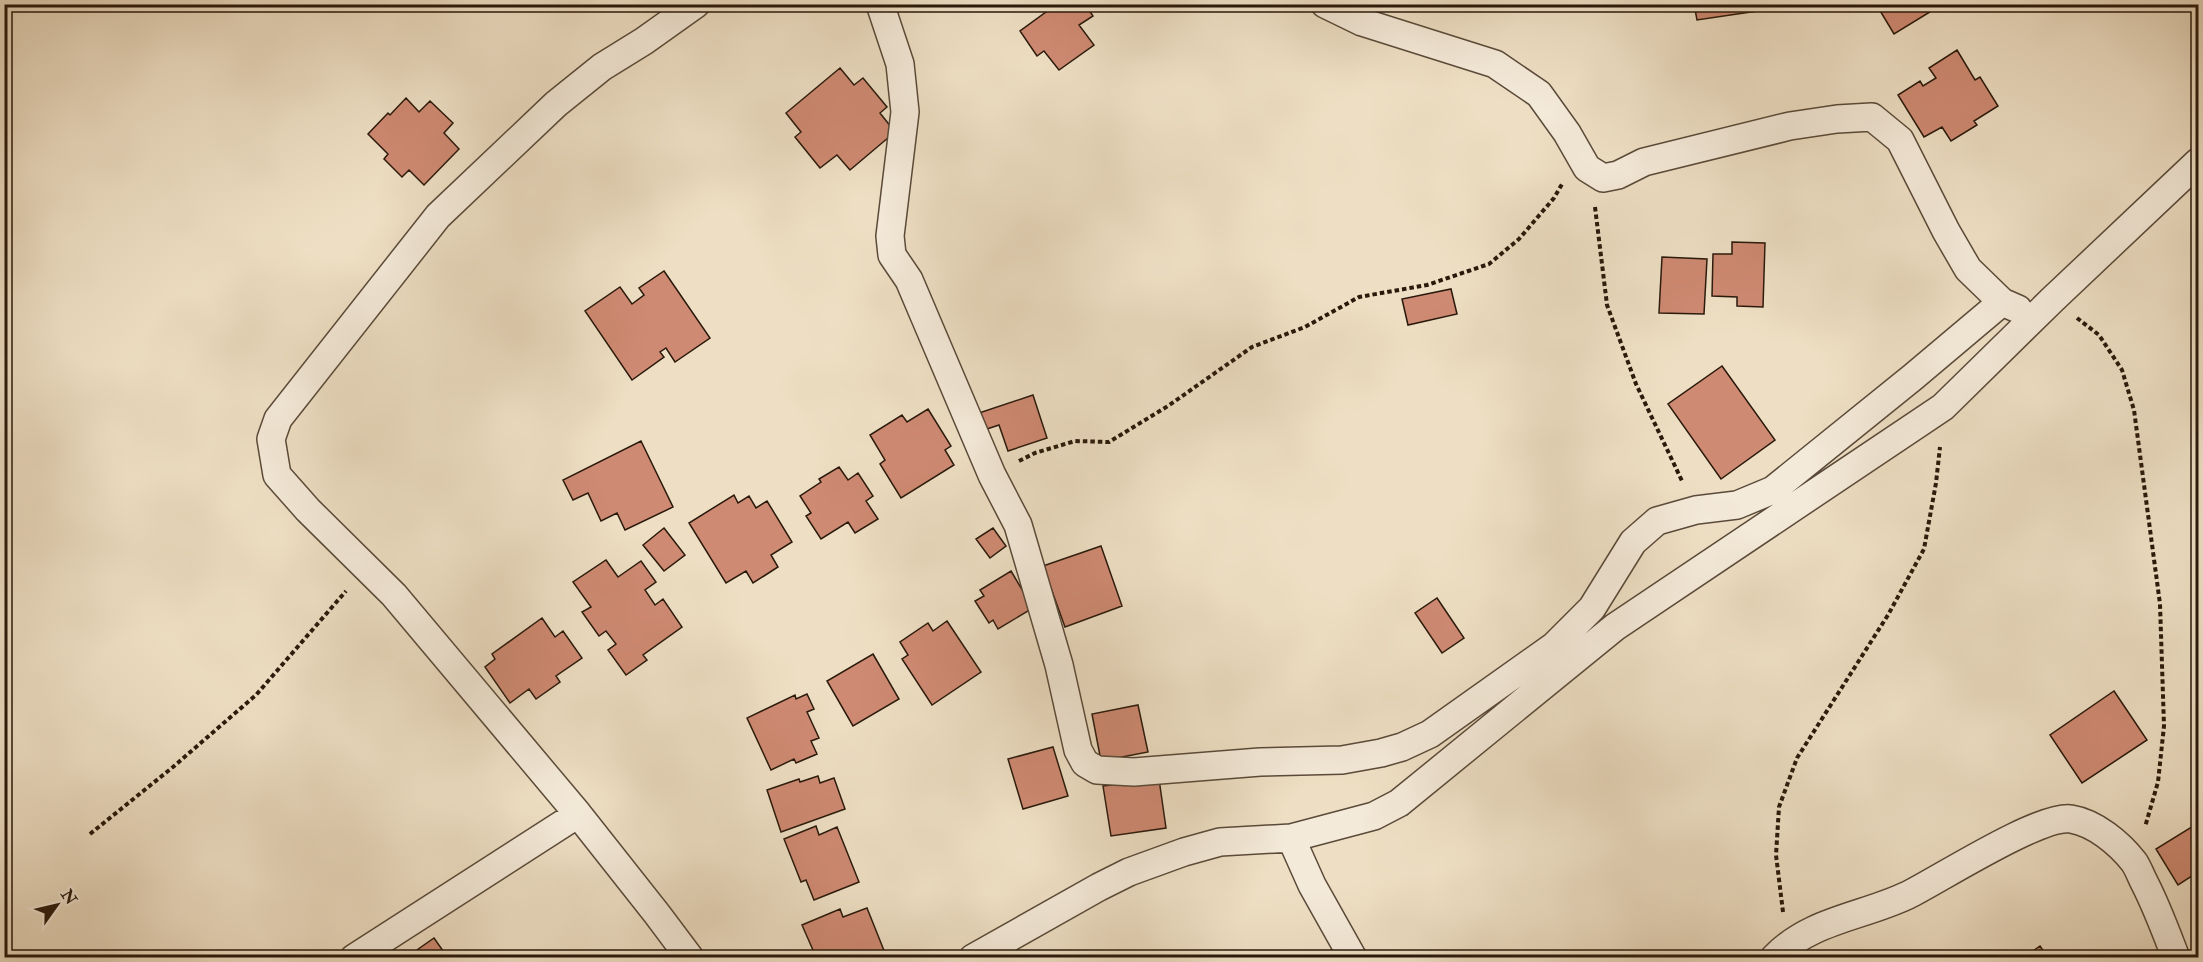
<svg xmlns="http://www.w3.org/2000/svg" width="2203" height="962" viewBox="0 0 2203 962" font-family="'IM FELL Double Pica',serif">
  <style>
    .building { fill: #cf8a73; stroke: #29190b; stroke-width: 1.5 }
    .lines { fill: none; stroke-linecap: round; stroke-linejoin: round }
    .street-casing { stroke: #5a4a39; stroke-width: 30 }
    .path { stroke: #29190b; stroke-width: 4; stroke-dasharray: 4.5 3; stroke-linecap: butt }
    .street { stroke: #f4ead9; stroke-width: 27 }
  </style>
  <rect width="100%" height="100%" fill="#eedfc4"/>
  <filter id="stains"><feTurbulence type="fractalNoise" baseFrequency=".00333" numOctaves="4"/><feColorMatrix values="0 0 0 0 .2 0 0 0 0 .09 0 0 0 0 .02 0 0 0 .5 -.17"/></filter>
  <radialGradient id="worn" r=".72"><stop offset=".6" stop-color="#630" stop-opacity="0"/><stop offset="1" stop-color="#630" stop-opacity=".3"/></radialGradient>
  <path class="building" d="M1057 4H1085L1093 16 1079 25 1094 45 1059 70 1044 51 1037 56 1020 31Z
    M1694 4H1764V10L1697 20Z
    M1876 4H1936L1938 7 1894 34Z
    M1957 50 1975 80 1980 77 1998 106 1974 121 1977 125 1951 141 1942 127 1924 137 1898 95 1920 81 1923 86 1936 78 1929 68Z
    M840 68 854 85 863 78 887 107 880 113 895 132 850 170 837 155 820 168 795 137 801 132 786 113Z
    M406 98 419 112 430 101 453 123 444 133 459 149 424 185 409 170 402 177 384 159 388 154 368 134 388 113 390 115Z
    M1732 242 1765 243 1763 307 1737 306V297L1712 296 1713 254H1732Z
    M1662 257 1707 259 1704 314 1659 313Z
    M664 271 710 338 675 362 666 348 660 352 664 357 632 380 585 311 620 287 632 304 644 295 639 288Z
    M1451 289 1457 314 1408 325 1402 299Z
    M1722 366 1775 440 1721 479 1668 404Z
    M1033 395 1047 438 1008 451 999 425 984 430 979 413Z
    M928 409 951 446 945 450 954 465 901 498 880 464 885 460 870 435 902 415 907 422Z
    M641 441 673 507 625 530 617 513 601 521 588 493 573 500 563 480Z
    M839 467 848 480 858 473 873 496 866 501 878 519 855 533 848 522 821 539 806 516 811 513 800 496 821 482 819 479Z
    M734 495 738 503 749 496 756 508 767 501 792 542 771 555 778 567 753 583 746 571 726 583 689 523Z
    M664 528 685 555 664 571 643 545Z
    M993 528 1006 546 990 558 976 539Z
    M1101 546 1122 606 1065 627 1043 566Z
    M606 560 618 577 641 561 656 582 645 590 655 605 663 599 682 627 643 655 647 660 626 675 608 650 616 644 606 631 599 636 582 612 591 607 573 582Z
    M1011 571 1033 608 998 629 993 620 989 623 975 601 984 596 980 590Z
    M1437 598 1464 638 1442 653 1415 613Z
    M542 618 555 637 563 631 582 658 556 676 560 682 536 699 529 689 510 703 485 667 495 659 492 654Z
    M947 621 981 672 932 705 902 659 908 655 900 642 928 623 933 631Z
    M873 654 899 699 853 726 827 681Z
    M2114 691 2147 740 2082 783 2050 735Z
    M807 694 814 709 807 712 819 738 811 741 817 754 796 763 794 759 771 770 747 718 795 695 796 699Z
    M1138 705 1148 752 1101 761 1092 714Z
    M1053 747 1068 796 1023 809 1008 759Z
    M818 776 820 783 834 778 845 809 781 832 767 790 799 779 800 782Z
    M1159 779 1166 828 1111 836 1103 786Z
    M2198 823V872L2178 885 2156 849Z
    M816 826 819 835 837 827 859 882 814 900 806 880 801 882 784 839Z
    M867 908 887 958H826L825 953 816 957 802 925 840 909 843 917Z
    M434 938 448 958H422L417 950Z
    M2040 946 2048 958H2023Z"/>
  <g class="lines">
    <g class="street-casing">
      <path id="street" d="M880 4 900 64 905 112 890 236 892 255 909 280 992 475 1018 525 1059 665 1078 750 1085 763 1097 770 1134 772 1260 762 1342 760 1381 753 1402 747 1430 734 1554 646 1592 608 1633 542 1657 521 1696 510 1737 505 1773 490 1913 377 2002 302
        M1325 4 1362 22 1495 64 1539 94 1567 133 1587 168 1603 178 1618 175 1644 162 1790 126 1837 119 1872 117 1900 140 1946 231 1968 269 2002 302 2018 309
        M1291 838 1312 885 1353 958
        M354 958 578 814
        M690 958 657 914 578 814 394 595 308 510 277 475 271 439 278 419 438 216 556 104 602 67 644 41 696 4
        M973 958 1099 887 1129 872 1184 852 1220 842 1291 838 1374 816 1399 803 1615 627 1943 407 2052 300 2198 162
        M1774 958C1810 920 1862 917 1908 895 1940 879 2041 814 2071 819 2095 823 2119 843 2134 862 2138 868 2141 876 2144 882 2157 907 2166 932 2176 958"/>
    </g>
    <path class="path" d="M1595 207 1607 305 1636 384 1683 483
      M2077 318 2099 335 2122 370 2134 410 2160 604 2164 726 2158 782 2145 827
      M1019 461 1035 453 1075 441 1109 442 1168 406 1252 347 1305 327 1359 297 1427 285 1489 264 1519 239 1554 198 1562 184
      M90 834 173 767 256 695 346 591
      M1783 912 1776 855 1779 807 1797 758 1888 615 1924 549 1936 483 1940 447"/>
    <use href="#street" class="street"/>
  </g>
  <rect width="2203" height="962" fill="none" stroke="#eedfc4" stroke-width="24"/>
  <rect x="6" y="6" width="2191" height="950" fill="none" stroke="#29190b" stroke-width="3"/>
  <rect x="12" y="12" width="2179" height="938" fill="none" stroke="#29190b" stroke-width="1.5"/>
  <g transform="translate(57 905) rotate(56)" stroke="#f4ead9" stroke-width="4.5" paint-order="stroke">
  <path d="M0-4.5L10 22L0 15L-10 22Z" fill="#29190b"/>
  <text y="-9" font-size="16" font-weight="bold" text-anchor="middle" fill="#29190b">N</text>
  </g>
  <rect width="100%" height="100%" filter="url(#stains)"/>
  <rect width="100%" height="100%" fill="url(#worn)"/>
</svg>
